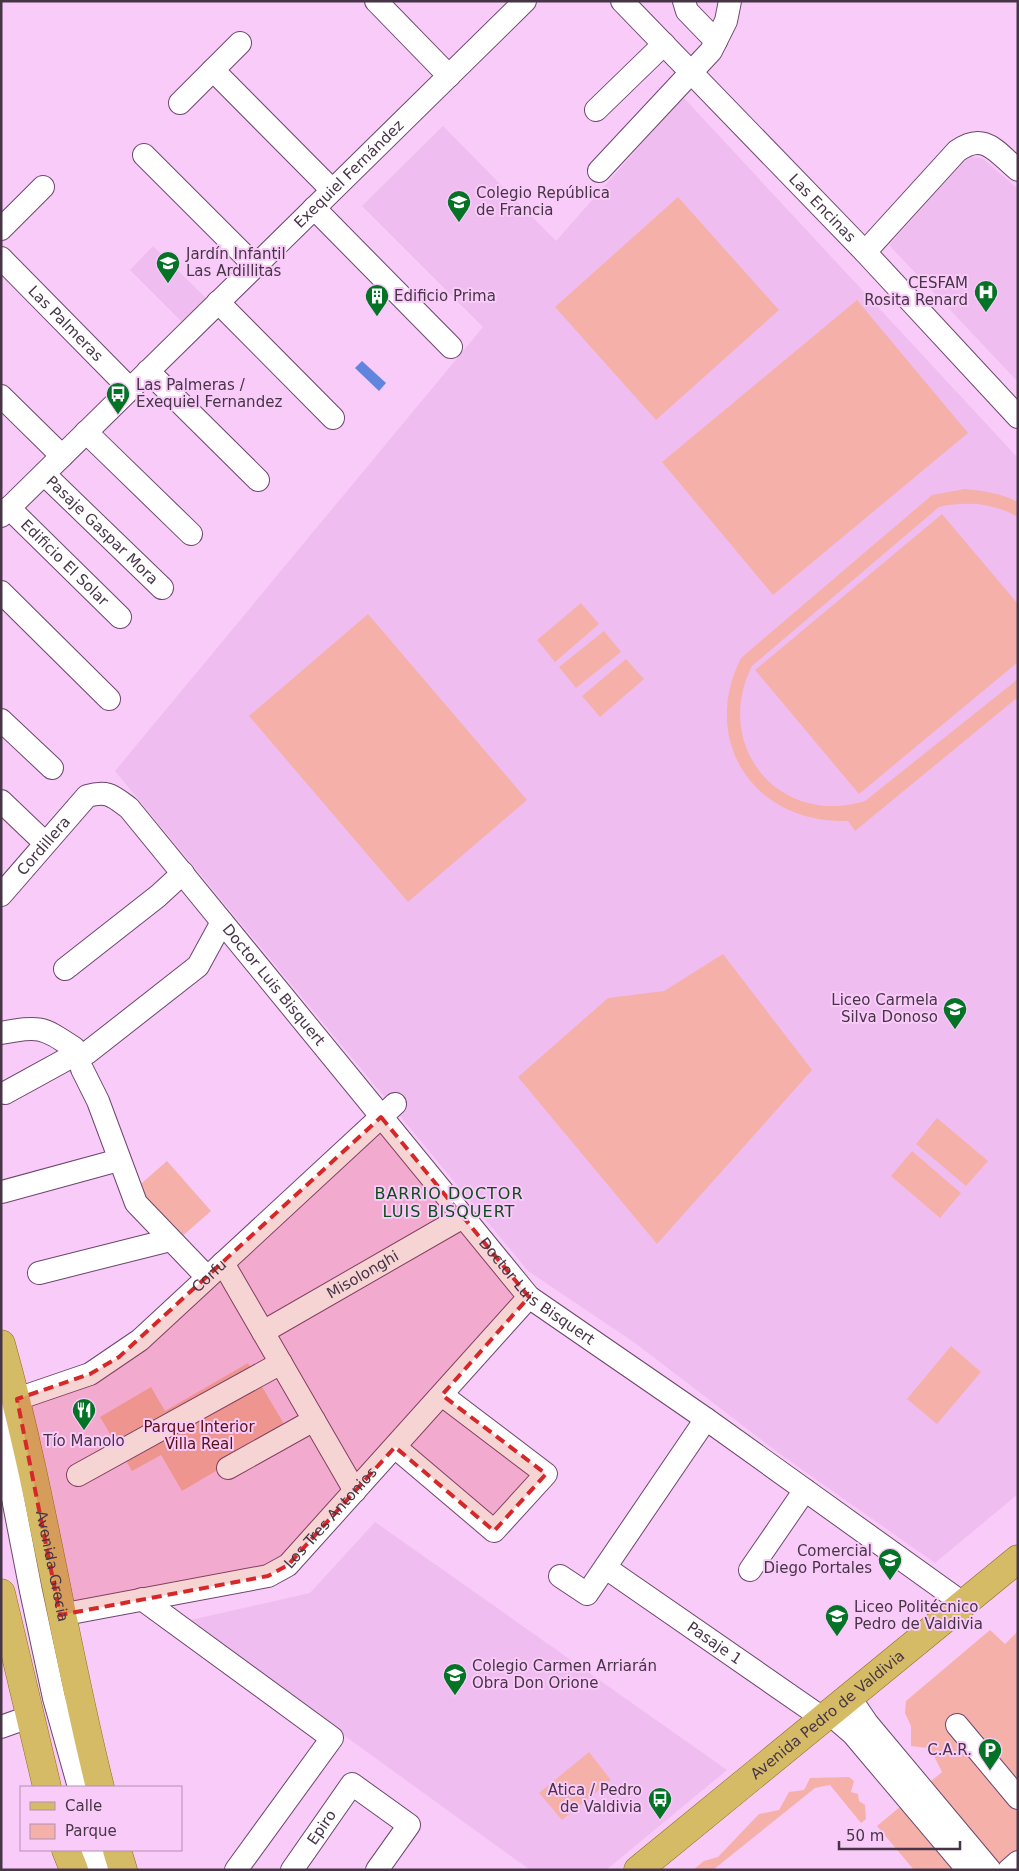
<svg xmlns="http://www.w3.org/2000/svg" width="1019" height="1871" viewBox="0 0 1019 1871" font-family="'DejaVu Sans',sans-serif">
  <style>
    .built { fill: #f0bdf0 }
    .green { fill: #f5b1a9 }
    .water { fill: #6184de }
    .lines { fill: none; stroke-linecap: round; stroke-linejoin: round }
    .minor-casing { stroke: #6d466d; stroke-width: 24 }
    .major-casing { stroke: #916e19; stroke-width: 29 }
    .minor { stroke: #fff; stroke-width: 22 }
    .major { stroke: #d5bb66; stroke-width: 28 }
    .marked { fill: #d62828; fill-opacity: 0.2; stroke: #d62828; stroke-width: 4; stroke-dasharray: 10 6; stroke-linejoin: round }
    .labels { text-anchor: middle; dominant-baseline: central; stroke-width: 4; stroke-linejoin: round; paint-order: stroke }
    .street-label { font-size: 15px; fill: #473547; stroke: #f9cbf9 }
    .poi-label { font-size: 15px; fill: #473547; stroke: #f9cbf9; text-anchor: start }
    .park-label { font-size: 15px; fill: #591211; stroke: #f9cbf9 }
    .neighbourhood-label { font-size: 16px; letter-spacing: 1px; fill: #0d4c1b; stroke: #f9cbf9 }
  </style>
  <rect width="100%" height="100%" fill="#f9cbf9"/>
  <path class="built" d="M683 97 1018 458V1494L935 1563 784 1457 635 1343 528 1271 115 771 483 327 362 206 443 126 556 241Z
    M968 157 982 158 1018 189V382L889 245Z
    M153 246 206 298 182 322 130 270Z
    M375 1522 727 1770 606 1870H530L186 1621 310 1593Z"/>
  <path class="green" d="M678 197 779 310 656 420 555 307Z
    M857 300 968 433 773 595 662 462Z
    M965 489C983 491 1001 493 1018 502V517C993 503 967 501 939 507L752 666C712 746 779 827 865 801L1018 679V697L855 831 848 821C755 824 699 742 741 658L932 495Z
    M942 514 1018 604V662L859 794 755 670Z
    M581 603 599 624 555 662 537 640Z
    M368 614 527 800 408 902 249 716Z
    M604 631 621 652 576 688 559 667Z
    M626 659 644 679 600 717 582 696Z
    M723 954 812 1070 657 1244 518 1077 608 998 664 991Z
    M937 1118 988 1161 966 1186 916 1144Z
    M912 1151 961 1193 940 1218 891 1176Z
    M167 1161 211 1211 179 1239 135 1189Z
    M951 1346 981 1372 937 1424 907 1399Z
    M248 1363 287 1429 182 1491 161 1455 132 1471 100 1417 151 1387 165 1411Z
    M990 1630 1005 1644 1018 1631V1870H914L877 1826 942 1772 931 1750 927 1748 911 1746V1726L905 1713 906 1701Z
    M589 1752 611 1780 562 1820 539 1793Z
    M849 1777 854 1781 851 1792 858 1794 859 1801 865 1805 866 1819 861 1823 830 1785 815 1788 713 1870H693L704 1861 718 1857 759 1814 779 1810 789 1792 804 1790 810 1778Z"/>
  <path class="water" d="M362 361 386 383 379 391 355 368Z"/>
  <g class="lines">
    <g class="minor-casing">
      <g id="minor">
        <path d="M376 1 449 76"/>
        <path id="s1" d="M622 1 865 252 1018 417"/>
        <path d="M684 1 687 11 716 41"/>
        <path d="M213 70 332 190"/>
        <path d="M180 103 240 43"/>
        <path d="M596 110 664 44"/>
        <path d="M144 155 255 266"/>
        <path d="M599 171 711 51 726 21 730 1"/>
        <path d="M314 208 451 347"/>
        <path d="M1 229 43 187"/>
        <path d="M865 252 957 151C985 131 996 152 1018 170"/>
        <path id="s2" d="M1 258 130 389"/>
        <path d="M218 302 333 418"/>
        <path d="M148 371 258 480"/>
        <path d="M1 396 62 456"/>
        <path d="M86 432 191 534"/>
        <path id="s3" d="M44 474 162 588"/>
        <path id="s4" d="M9 508 120 617"/>
        <path id="s5" d="M1 516 525 1"/>
        <path d="M1 592 109 699"/>
        <path d="M1 720 52 768"/>
        <path d="M1 801 45 843"/>
        <path id="s6" d="M1 895 87 796C108 790 113 796 129 808L529 1297 706 1419 964 1604"/>
        <path d="M65 969 158 896 183 873"/>
        <path d="M1 1033C40 1026 41 1026 74 1048"/>
        <path d="M87 1053 198 966 222 922"/>
        <path d="M82 1069 98 1101 136 1203 207 1277"/>
        <path d="M5 1093 67 1059"/>
        <path d="M2 1192 119 1160"/>
        <path d="M223 1263 355 1491"/>
        <path d="M39 1273 170 1240"/>
        <path id="s7" d="M263 1332 463 1217"/>
        <path id="s8" d="M17 1399 90 1374 140 1340 395 1104"/>
        <path d="M1 1410 9 1453 10 1483 31 1591 54 1698 79 1787"/>
        <path d="M395 1447 494 1531 546 1474 442 1395"/>
        <path d="M228 1468 314 1420"/>
        <path d="M78 1475 281 1363"/>
        <path id="s9" d="M606 1568 824 1719"/>
        <path d="M750 1570 805 1490"/>
        <path d="M560 1576 587 1594 706 1419"/>
        <path d="M142 1599 332 1738 236 1870"/>
        <path id="s10" d="M60 1615 268 1576 288 1565 529 1297"/>
        <path d="M850 1698 867 1723 990 1870"/>
        <path d="M830 1714 853 1734 968 1870"/>
        <path d="M957 1725 1018 1798"/>
        <path d="M1 1727 29 1717"/>
        <path d="M81 1850 88 1870"/>
        <path d="M99 1850 106 1870"/>
        <path id="s11" d="M292 1870 352 1784 409 1825 377 1870"/>
        <path d="M1009 1870 1018 1862"/>
      </g>
    </g>
    <g class="major-casing">
      <g id="major">
        <path id="s12" d="M1 1344C42 1490 63 1640 100 1787"/>
        <path d="M1 1593 47 1787"/>
        <path d="M66 1850 74 1870"/>
        <path d="M117 1850 123 1870"/>
        <path id="s13" d="M638 1870 1018 1559"/>
      </g>
    </g>
    <use href="#minor" class="minor"/>
    <use href="#major" class="major"/>
  </g>
  <path class="marked" d="M381 1117 529 1297 442 1395 546 1474 494 1531 395 1447 288 1565 268 1576 60 1615 17 1399 90 1374 119 1357Z"/>
  <defs>
    <g id="school-pin" transform="scale(1.25)"><path d="M0 17L-7.5 6A9.5 9.5 0 1 1 7.5 6Z" fill="#047326" stroke="#f9cbf9"/><path d="M0-5L7-2L0 1L-7-2ZM-4 1L0 2.5L4 1V4Q0 6-4 4Z" fill="#fff"/></g>
    <g id="hospital-pin" transform="scale(1.25)"><path d="M0 17L-7.5 6A9.5 9.5 0 1 1 7.5 6Z" fill="#047326" stroke="#f9cbf9"/><path d="M-5-5h3v3.5h4V-5h3V5h-3V1.5h-4V5h-3Z" fill="#fff"/></g>
    <g id="building-pin" transform="scale(1.25)"><path d="M0 17L-7.5 6A9.5 9.5 0 1 1 7.5 6Z" fill="#047326" stroke="#f9cbf9"/><path d="M-4-6H4V6H1V3H-1V6H-4ZM-2.5-4.3h1.7v1.8h-1.7ZM.8-4.3h1.7v1.8H.8ZM-2.5-1h1.7V.8h-1.7ZM.8-1h1.7V.8H.8Z" fill="#fff"/></g>
    <g id="bus-pin" transform="scale(1.25)"><path d="M0 17L-7.5 6A9.5 9.5 0 1 1 7.5 6Z" fill="#047326" stroke="#f9cbf9"/><path d="M-5-6H5V4H4V6H2V4H-2V6H-4V4H-5ZM-3.5-4V0h7V-4ZM-3.5 1.2v1.5H-2V1.2ZM2 1.2v1.5H3.5V1.2Z" fill="#fff"/></g>
    <g id="restaurant-pin" transform="scale(1.25)"><path d="M0 17L-7.5 6A9.5 9.5 0 1 1 7.5 6Z" fill="#047326" stroke="#f9cbf9"/><path d="M-5-6h1v4h1v-4h1v4h1v-4h1v5L-1.5 .5V6h-2V.5L-5-1ZM5-6V6H3V1.5H1.5Q1.5-4 5-6Z" fill="#fff"/></g>
    <g id="parking-pin" transform="scale(1.25)"><path d="M0 17L-7.5 6A9.5 9.5 0 1 1 7.5 6Z" fill="#047326" stroke="#f9cbf9"/><path d="M-3.5-5.5H1a3.5 3.5 0 0 1 0 7H-1V5.5H-3.5ZM-1-3.4V-.6H.8a1.4 1.4 0 0 0 0-2.8Z" fill="#fff"/></g>
  </defs>
  <g fill-rule="evenodd">
    <use href="#school-pin" x="459" y="202"/>
    <use href="#school-pin" x="168" y="263"/>
    <use href="#hospital-pin" x="986" y="292"/>
    <use href="#building-pin" x="377" y="296"/>
    <use href="#bus-pin" x="118" y="394"/>
    <use href="#school-pin" x="955" y="1009"/>
    <use href="#restaurant-pin" x="84" y="1410"/>
    <use href="#school-pin" x="890" y="1560"/>
    <use href="#school-pin" x="837" y="1616"/>
    <use href="#school-pin" x="455" y="1675"/>
    <use href="#parking-pin" x="990" y="1750"/>
    <use href="#bus-pin" x="660" y="1799"/>
  </g>
  <g class="labels">
    <g class="street-label">
      <text stroke="none"><textPath href="#s5" startOffset="488">Exequiel Fernández</textPath></text>
      <text stroke="none"><textPath href="#s1" startOffset="288">Las Encinas</textPath></text>
      <text stroke="none"><textPath href="#s2" startOffset="92">Las Palmeras</textPath></text>
      <text stroke="none"><textPath href="#s3" startOffset="81">Pasaje Gaspar Mora</textPath></text>
      <text stroke="none"><textPath href="#s4" startOffset="78">Edificio El Solar</textPath></text>
      <text stroke="none"><textPath href="#s6" startOffset="65">Cordillera</textPath></text>
      <text stroke="none"><textPath href="#s6" startOffset="406">Doctor Luis Bisquert</textPath></text>
      <text stroke="none"><textPath href="#s7" startOffset="115">Misolonghi</textPath></text>
      <text stroke="none"><textPath href="#s8" startOffset="232">Corfu</textPath></text>
      <text stroke="none"><textPath href="#s6" startOffset="811">Doctor Luis Bisquert</textPath></text>
      <text stroke="none"><textPath href="#s10" startOffset="298">Los Tres Antonios</textPath></text>
      <text stroke="none"><textPath href="#s12" startOffset="228">Avenida Grecia</textPath></text>
      <text stroke="none"><textPath href="#s9" startOffset="132">Pasaje 1</textPath></text>
      <text stroke="none"><textPath href="#s13" startOffset="245">Avenida Pedro de Valdivia</textPath></text>
      <text stroke="none"><textPath href="#s11" startOffset="52">Epiro</textPath></text>
    </g>
    <g class="poi-label">
      <text x="476" y="193">Colegio República<tspan x="476" dy="17">de Francia</tspan></text>
      <text x="186" y="254">Jardín Infantil<tspan x="186" dy="17">Las Ardillitas</tspan></text>
      <text x="968" y="283" text-anchor="end">CESFAM<tspan x="968" dy="17">Rosita Renard</tspan></text>
      <text x="394" y="296">Edificio Prima</text>
      <text x="136" y="385">Las Palmeras /<tspan x="136" dy="17">Exequiel Fernandez</tspan></text>
      <text x="938" y="1000" text-anchor="end">Liceo Carmela<tspan x="938" dy="17">Silva Donoso</tspan></text>
      <text x="84" y="1441" text-anchor="middle">Tío Manolo</text>
      <text x="872" y="1551" text-anchor="end">Comercial<tspan x="872" dy="17">Diego Portales</tspan></text>
      <text x="854" y="1607">Liceo Politécnico<tspan x="854" dy="17">Pedro de Valdivia</tspan></text>
      <text x="472" y="1666">Colegio Carmen Arriarán<tspan x="472" dy="17">Obra Don Orione</tspan></text>
      <text x="972" y="1750" text-anchor="end">C.A.R.</text>
      <text x="642" y="1790" text-anchor="end">Atica / Pedro<tspan x="642" dy="17">de Valdivia</tspan></text>
    </g>
    <g class="park-label">
      <text x="199" y="1427">Parque Interior<tspan x="199" dy="17">Villa Real</tspan></text>
    </g>
    <g class="neighbourhood-label">
      <text x="449" y="1193">BARRIO DOCTOR<tspan x="449" dy="18">LUIS BISQUERT</tspan></text>
    </g>
  </g>
  <rect width="1019" height="1871" fill="none" stroke="#473547" stroke-width="5"/>
  <rect x="20" y="1786" width="162" height="65" fill="#f9cbf9" stroke="#b28fb2"/>
  <rect x="30" y="1802" width="25" height="8" fill="#d5bb66" stroke="#b28fb2"/>
  <text x="65" y="1811" font-size="15" fill="#473547">Calle</text>
  <rect x="30" y="1824" width="25" height="15" fill="#f5b1a9" stroke="#b28fb2"/>
  <text x="65" y="1836" font-size="15" fill="#473547">Parque</text>
  <path d="M839 1841v8h121v-8" fill="none" stroke="#473547" stroke-width="2.5"/>
  <text x="846" y="1841" font-size="15" fill="#473547" stroke="#f9cbf9" stroke-width="4" paint-order="stroke">50 m</text>
</svg>
